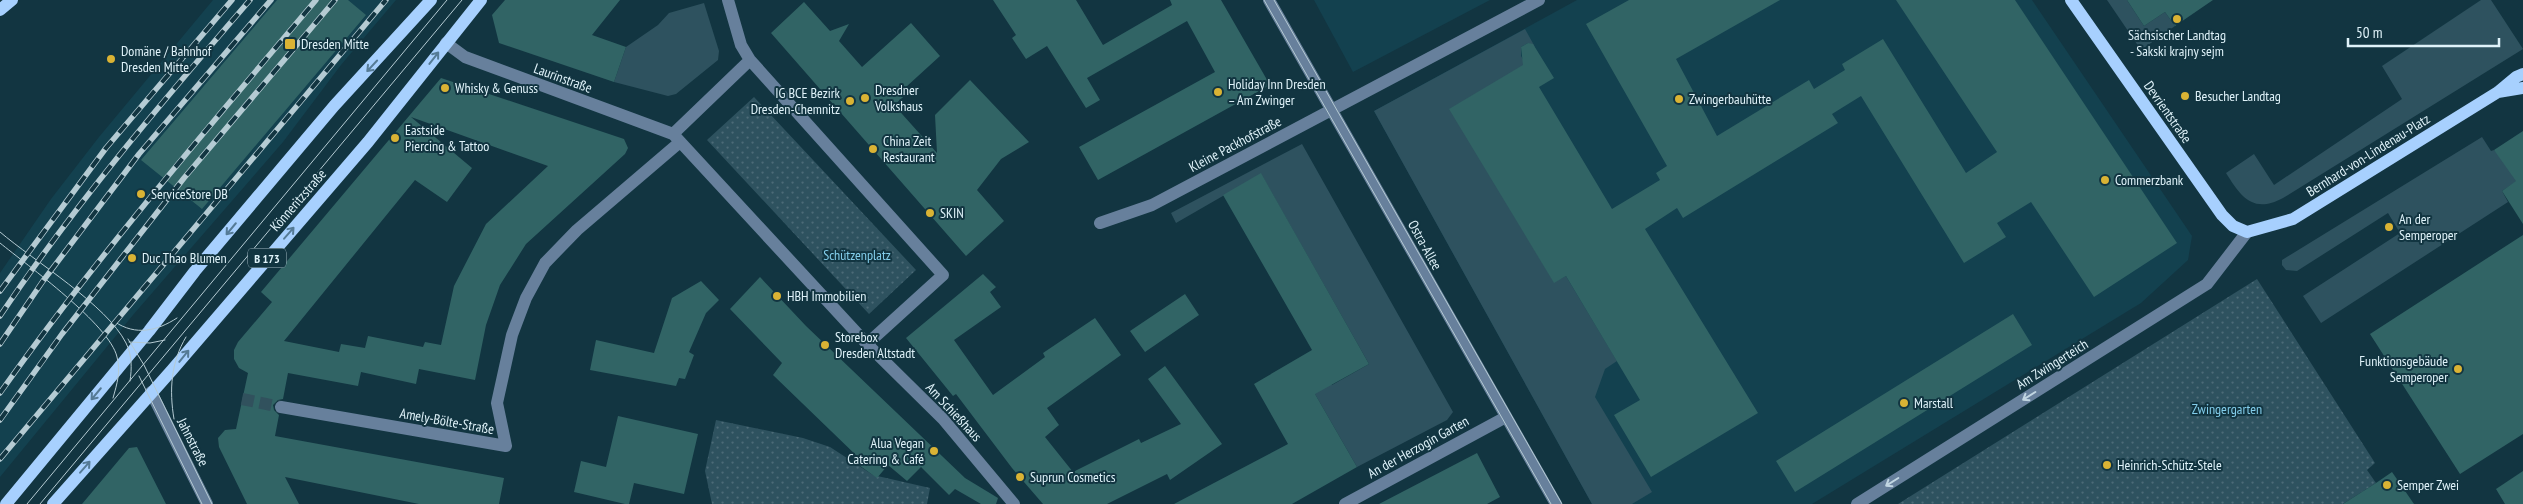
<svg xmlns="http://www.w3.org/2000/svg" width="2523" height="504" viewBox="0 0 2523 504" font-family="'PT Sans Narrow',sans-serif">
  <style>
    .built { fill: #13414f }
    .green { fill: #2e525f }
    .park { fill: url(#park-dots) }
    .building { fill: #316465; fill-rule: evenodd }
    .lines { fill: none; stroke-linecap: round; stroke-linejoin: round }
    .minor-tunnel { stroke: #31515d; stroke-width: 12; stroke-dasharray: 12 6; stroke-linecap: butt }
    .minor { stroke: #67809c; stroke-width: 12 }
    .major { stroke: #a7d0fe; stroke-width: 12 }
    .tram { stroke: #b5cbd3; stroke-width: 1 }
    .rail-casing { stroke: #b5cbd3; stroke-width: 5.5 }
    .rail { stroke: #123541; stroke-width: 4; stroke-dasharray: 11; stroke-linecap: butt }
    .oneway { stroke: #557b96 }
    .oneway2 { stroke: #c1d6e2 }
    .poi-dot { fill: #dab334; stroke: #123541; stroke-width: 2 }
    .labels { text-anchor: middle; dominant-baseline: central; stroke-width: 4; stroke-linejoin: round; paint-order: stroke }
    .shield { fill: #123541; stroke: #a2b9c2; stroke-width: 1 }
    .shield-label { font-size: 12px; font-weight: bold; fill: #dff2f9 }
    .poi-label { font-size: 14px; fill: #dff2f9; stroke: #123541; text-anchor: start }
    .street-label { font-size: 14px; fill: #dff2f9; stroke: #123541 }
    .park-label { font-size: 14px; fill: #83cdea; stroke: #123541 }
  </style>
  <defs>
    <pattern id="park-dots" width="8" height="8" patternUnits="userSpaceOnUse" patternTransform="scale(1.25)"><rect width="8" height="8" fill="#2e525f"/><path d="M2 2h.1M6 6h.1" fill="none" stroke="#4c6b77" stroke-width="1.8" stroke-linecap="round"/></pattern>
  </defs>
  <rect width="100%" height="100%" fill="#123541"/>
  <path class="built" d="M213 0H396L341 65 283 142 133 315 0 477V273L51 199 99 137Z
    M1314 0H1490L1353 72Z
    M1577 0H2032L2192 236 2188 260 2141 303 1812 504H1592L1374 111Z"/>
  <path class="green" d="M2107 0H2127L2144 26 2165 12 2175 26 2141 50Z
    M2481 0H2491L2523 49 2283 198C2253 214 2241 197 2226 173L2254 154 2274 185 2402 99 2382 66Z
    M704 3 719 51 718 60 676 94 668 96 614 82 626 47 658 25 669 13Z
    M1525 29 1535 47 1528 43 1521 47V56L1526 64 1450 109 1554 282 1566 276 1617 361 1605 369 1595 397 1652 492 1632 504H1592L1374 111Z
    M2482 137 2491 151 2494 150 2523 177 2502 191 2508 202 2321 323 2303 296 2400 233 2388 213 2297 271 2286 270 2282 265V260Z
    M1302 144 1453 412 1447 420 1357 467 1308 382 1324 373 1332 385 1369 364 1261 174 1176 223 1171 213Z"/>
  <path class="park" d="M754 97 916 270 869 314 707 140Z
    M2257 279 2375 463 2367 470 2376 483 2343 504H1898Z
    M716 420 803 438 830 447 873 475 930 488 927 504H712L705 471Z"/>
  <path class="building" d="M277 0H348L366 15 202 209 141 160Z
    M505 0H620L592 35 626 47 614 82 499 43 492 15Z
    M993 0H1076L1103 45 1172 5 1170 0H1221L1270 85 1098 180 1079 147 1215 72 1187 21 1087 78 1100 100 1086 108 1047 46 1026 59 1012 38 1016 35Z
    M1629 0H1780L1676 59 1717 136 1809 80 1814 89 1845 70 1842 64 1883 39 1966 173 1997 152 1896 0H2015L2177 243 2094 297 2031 202 1997 223 2006 237 1964 263 1861 96 1832 114 1838 123 1683 218 1677 208 1645 229 1758 413 1651 477 1614 415 1640 400 1566 276 1554 283 1449 109 1523 65 1521 47 1528 43 1533 44 1554 78 1539 87 1612 209 1660 180 1656 173 1667 166 1586 24Z
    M2127 0H2213L2175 26 2165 12 2144 26Z
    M804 2 830 31 849 24 839 41 862 67 911 23 940 56 906 87 910 91 894 105 937 153 935 115 970 80 1029 142 1001 159 977 190 1004 221 966 256 771 33Z
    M441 78 624 139 628 148 625 154 526 244 500 285 486 325 475 380 419 369 416 384 361 372 358 386 288 373 283 399 278 400 273 405 274 410 279 415 275 436 504 478 499 504H419L285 477 299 504H247L219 447 218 438 225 430 236 429 248 373 239 368 234 359V350L238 342 272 302 261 292ZM411 117 548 166 486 224 454 286 441 345 425 342 423 347 368 336 365 348 341 344 339 352 284 341 415 180 447 202 472 168Z
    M2523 131V224L2502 191 2516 181 2494 150Z
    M1261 173 1369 364 1315 394 1357 467 1292 504H1174L1288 444 1254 384 1312 350 1223 195Z
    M2523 235V434L2460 474 2370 334Z
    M983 274 996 287 990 292 1001 307 954 340 993 395 1045 357 1043 353 1095 318 1121 355 1047 408 1059 425 1045 437 1073 472 1139 439 1141 443 1181 424 1148 379 1165 366 1222 444 1170 480 1167 474 1107 504H1043L1012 468 956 394 953 396 906 338Z
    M760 277 806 326 965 478 998 498 996 504H981L955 489 949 495 921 467 907 481 888 465 877 478 856 463 860 459 773 375 782 363 730 309Z
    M701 281 719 300 706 313 689 352 694 355 685 379 679 378 676 386 590 370 596 340 654 353 672 298Z
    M1185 294 1199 315 1145 352 1130 331Z
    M2013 314 2032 345 1795 492 1776 461Z
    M618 416 698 434 684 494 634 483 629 504H625L574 492 581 461 606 467Z
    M137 447 166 504H82L129 448Z
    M1477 453 1500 497 1487 504H1379Z
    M2523 471V504H2505L2496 489Z
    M2392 472 2414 504H2343L2376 483Z"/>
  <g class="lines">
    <path class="minor-tunnel" d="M242 399 281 407"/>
    <path class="minor" d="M728 0 741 45 750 60 943 275 867 344
      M1269 0 1556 504
      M446 43 465 57 673 134 867 344 943 419 1014 504
      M673 134 750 60
      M1100 223 1152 205 1539 0
      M151 392 207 504
      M281 407 506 446 497 403 512 335 526 298 545 263 577 230 680 142
      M1345 504 1506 417
      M1857 504 2207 284 2247 232"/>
    <path class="major" d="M2071 0 2222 215 2233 226 2247 232 2293 219 2498 92 2516 77 2523 74
      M0 10 12 0
      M2498 92 2523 88
      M6 504 149 331 195 271 334 106 431 0
      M53 504 172 370 368 142 481 0"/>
    <path class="tram" d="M1264 0 1551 504
      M1274 0 1562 504
      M0 232C34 261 107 305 126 343 132 355 132 368 130 381
      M0 243C27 265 110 325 117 357 121 371 117 384 113 398
      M115 322C136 336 157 331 177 318
      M128 339 144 365 212 504
      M129 342 150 343 165 340
      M139 376 202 504
      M174 419C169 390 171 362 186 337
      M27 504 447 0
      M40 504 462 0"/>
    <g class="rail-casing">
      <path id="rail" d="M0 291 106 148 232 0
        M0 316C75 204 162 102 250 0
        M0 344 43 281 139 154 271 0
        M0 393C97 256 208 128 316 0
        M0 420 62 334 184 178 335 0
        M0 459 386 0"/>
    </g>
    <use href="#rail" class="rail"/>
  </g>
  <defs><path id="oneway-shaft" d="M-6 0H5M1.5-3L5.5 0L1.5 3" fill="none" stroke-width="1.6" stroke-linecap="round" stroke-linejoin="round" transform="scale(1.25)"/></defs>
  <g class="oneway">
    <use href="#oneway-shaft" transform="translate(434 58) rotate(-52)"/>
    <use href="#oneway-shaft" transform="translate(372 66) rotate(133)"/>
    <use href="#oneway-shaft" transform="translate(231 229) rotate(130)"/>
    <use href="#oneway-shaft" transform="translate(289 233) rotate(-49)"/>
    <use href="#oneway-shaft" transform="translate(184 356) rotate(-51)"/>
    <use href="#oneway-shaft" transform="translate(96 394) rotate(130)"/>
    <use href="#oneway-shaft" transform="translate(85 467) rotate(-49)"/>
  </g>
  <g class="oneway2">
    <use href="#oneway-shaft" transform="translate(2029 396) rotate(148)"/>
    <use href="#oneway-shaft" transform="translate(1892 482) rotate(148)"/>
  </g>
  <g class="poi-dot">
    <circle cx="2177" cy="19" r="5"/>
    <rect x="284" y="38" width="12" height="12" rx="2.5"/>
    <circle cx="111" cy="59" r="5"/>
    <circle cx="445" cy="88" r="5"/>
    <circle cx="1218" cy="92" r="5"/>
    <circle cx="2185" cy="96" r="5"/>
    <circle cx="865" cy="98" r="5"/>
    <circle cx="1679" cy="99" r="5"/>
    <circle cx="850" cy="101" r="5"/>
    <circle cx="395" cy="138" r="5"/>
    <circle cx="873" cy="149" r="5"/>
    <circle cx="2105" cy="180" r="5"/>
    <circle cx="141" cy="194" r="5"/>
    <circle cx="930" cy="213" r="5"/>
    <circle cx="2389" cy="227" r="5"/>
    <circle cx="132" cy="258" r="5"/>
    <circle cx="777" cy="296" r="5"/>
    <circle cx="825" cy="345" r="5"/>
    <circle cx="2458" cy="369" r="5"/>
    <circle cx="1904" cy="403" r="5"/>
    <circle cx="934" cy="451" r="5"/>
    <circle cx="2107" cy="465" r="5"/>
    <circle cx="1020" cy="477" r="5"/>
    <circle cx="2387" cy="485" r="5"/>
  </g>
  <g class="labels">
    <rect class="shield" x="248" y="248.5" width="38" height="19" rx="4"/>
    <g class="shield-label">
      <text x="267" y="258">B 173</text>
    </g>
    <g class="poi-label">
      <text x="2177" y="35" text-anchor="middle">Sächsischer Landtag<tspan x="2177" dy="16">- Sakski krajny sejm</tspan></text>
      <text x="301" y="44">Dresden Mitte</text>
      <text x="121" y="51">Domäne / Bahnhof<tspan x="121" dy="16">Dresden Mitte</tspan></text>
      <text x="1228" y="84">Holiday Inn Dresden<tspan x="1228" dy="16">– Am Zwinger</tspan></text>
      <text x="455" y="88">Whisky &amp; Genuss</text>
      <text x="875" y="90">Dresdner<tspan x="875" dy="16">Volkshaus</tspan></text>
      <text x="840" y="93" text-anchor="end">IG BCE Bezirk<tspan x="840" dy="16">Dresden-Chemnitz</tspan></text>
      <text x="2195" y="96">Besucher Landtag</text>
      <text x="1689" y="99">Zwingerbauhütte</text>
      <text x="405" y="130">Eastside<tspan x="405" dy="16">Piercing &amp; Tattoo</tspan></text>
      <text x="883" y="141">China Zeit<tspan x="883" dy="16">Restaurant</tspan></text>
      <text x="2115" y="180">Commerzbank</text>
      <text x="151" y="194">ServiceStore DB</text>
      <text x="940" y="213">SKIN</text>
      <text x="2399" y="219">An der<tspan x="2399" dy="16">Semperoper</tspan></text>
      <text x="142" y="258">Duc Thao Blumen</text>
      <text x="787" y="296">HBH Immobilien</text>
      <text x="835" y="337">Storebox<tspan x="835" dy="16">Dresden Altstadt</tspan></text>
      <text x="2448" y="361" text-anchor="end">Funktionsgebäude<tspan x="2448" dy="16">Semperoper</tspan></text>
      <text x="1914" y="403">Marstall</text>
      <text x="924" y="443" text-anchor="end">Alua Vegan<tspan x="924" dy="16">Catering &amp; Café</tspan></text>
      <text x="2117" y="465">Heinrich-Schütz-Stele</text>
      <text x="1030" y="477">Suprun Cosmetics</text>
      <text x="2397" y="485">Semper Zwei</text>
    </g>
    <g class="street-label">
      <text transform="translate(563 78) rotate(20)">Laurinstraße</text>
      <text transform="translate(2168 112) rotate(55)">Devrientstraße</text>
      <text transform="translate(1235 144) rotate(-28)">Kleine Packhofstraße</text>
      <text transform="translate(2368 155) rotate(-32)">Bernhard-von-Lindenau-Platz</text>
      <text transform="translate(298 200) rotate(-49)">Könneritzstraße</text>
      <text transform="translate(1425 245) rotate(61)">Ostra-Allee</text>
      <text transform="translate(2052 364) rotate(-32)">Am Zwingerteich</text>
      <text transform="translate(954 412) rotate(47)">Am Schießhaus</text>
      <text transform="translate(447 421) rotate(10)">Amely-Bölte-Straße</text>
      <text transform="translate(193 442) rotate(63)">Jahnstraße</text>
      <text transform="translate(1418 447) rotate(-29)">An der Herzogin Garten</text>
    </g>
    <g class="park-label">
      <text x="857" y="255">Schützenplatz</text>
      <text x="2227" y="409">Zwingergarten</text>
    </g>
  </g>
  <path d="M2348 38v8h151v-8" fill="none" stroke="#dff2f9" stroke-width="2.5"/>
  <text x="2356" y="38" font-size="15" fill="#dff2f9" stroke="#123541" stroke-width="4" paint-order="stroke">50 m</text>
</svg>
